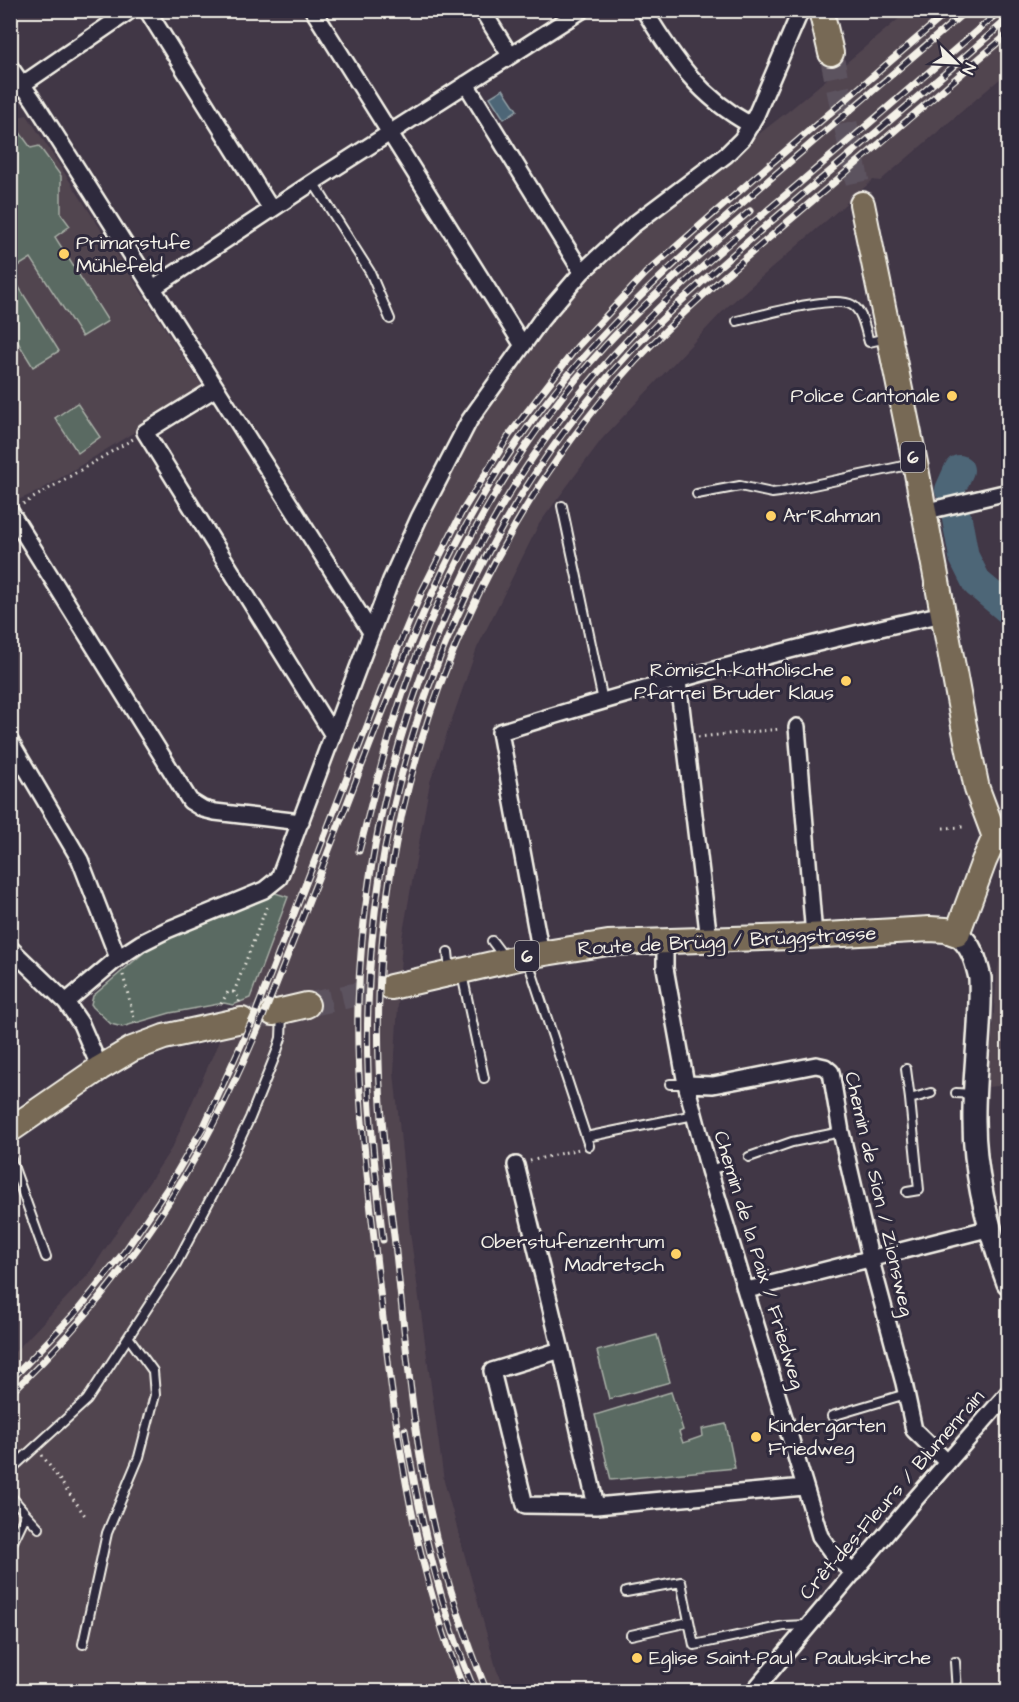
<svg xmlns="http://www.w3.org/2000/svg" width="1019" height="1702" viewBox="0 0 1019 1702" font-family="'Architects Daughter',sans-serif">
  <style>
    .built { fill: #514450 }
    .green { fill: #5a6a62; stroke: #a7aea5; stroke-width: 1.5 }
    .water { fill: #4d6677; stroke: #909ea4; stroke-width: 1.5 }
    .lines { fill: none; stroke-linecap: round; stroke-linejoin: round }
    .river { stroke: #4d6677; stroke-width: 30 }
    .primary-tunnel { stroke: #5c535e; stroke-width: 24; stroke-dasharray: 24 12; stroke-linecap: butt }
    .service-casing { stroke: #f4f1e8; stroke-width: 12 }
    .minor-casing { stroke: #f4f1e8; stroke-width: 20 }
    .secondary-casing { stroke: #f4f1e8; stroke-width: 26 }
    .primary-casing { stroke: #f4f1e8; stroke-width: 28 }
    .path { stroke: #f4f1e8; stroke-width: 3; stroke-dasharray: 1.5 4.5; stroke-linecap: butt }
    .service { stroke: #2f2a3d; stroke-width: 8 }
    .minor { stroke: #2f2a3d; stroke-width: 15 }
    .secondary { stroke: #2f2a3d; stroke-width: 21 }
    .primary { stroke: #776954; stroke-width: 24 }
    .rail-casing { stroke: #f4f1e8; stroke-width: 7 }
    .rail { stroke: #2f2a3d; stroke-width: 4.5; stroke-dasharray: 14; stroke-linecap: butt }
    .poi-dot { fill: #ffd166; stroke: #2f2a3d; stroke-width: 2 }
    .labels { text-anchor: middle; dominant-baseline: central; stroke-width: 6; stroke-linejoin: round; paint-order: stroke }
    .shield { fill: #2f2a3d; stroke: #b9b5b5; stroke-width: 1.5 }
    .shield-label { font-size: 18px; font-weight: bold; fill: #f4f1e8 }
    .poi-label { font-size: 20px; fill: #f4f1e8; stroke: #2f2a3d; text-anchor: start }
    .street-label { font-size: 20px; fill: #f4f1e8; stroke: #2f2a3d }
  </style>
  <rect width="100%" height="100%" fill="#413746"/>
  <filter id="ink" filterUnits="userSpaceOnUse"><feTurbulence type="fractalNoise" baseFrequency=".0167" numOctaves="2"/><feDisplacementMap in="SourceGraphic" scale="12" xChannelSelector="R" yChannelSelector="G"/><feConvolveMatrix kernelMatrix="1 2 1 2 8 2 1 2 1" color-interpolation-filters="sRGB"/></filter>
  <g filter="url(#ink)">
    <path class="built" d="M908 11H1008V72L880 181 873 180 726 308 602 439 539 524 477 648 430 782 402 938 394 1072 410 1232 444 1481 497 1671 508 1691H11L10 1357 88 1275 173 1146 237 1000 285 881 396 585 423 522 470 431 534 339 587 276 638 228 791 109Z
      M27 115 204 389 39 491 11 503 10 119Z
      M1008 899V1085L988 1087 997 975Z"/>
    <path class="green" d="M13 123 31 148 39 146 61 176V214L70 226 55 237 108 321 82 337 31 258 12 270 18 279 15 281 59 351 33 367 11 331 10 125Z
      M77 403 100 437 78 453 55 418Z
      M272 892 288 897 250 998 233 1005 224 1003 170 1013 122 1027 111 1024 93 1007 91 1004 93 996 154 944Z
      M657 1335 670 1382 609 1399 597 1351Z
      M671 1392 683 1430 679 1432 683 1443 703 1436 702 1429 726 1424 735 1468 611 1480 595 1415Z"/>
    <path class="water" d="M503 89 517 110 504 119 490 97Z"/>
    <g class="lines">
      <path class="river" d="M950 490 959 470
        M957 519 964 557 977 583 1008 609"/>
      <path class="primary-tunnel" d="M831 53 862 204
        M307 1005 391 987
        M242 1020 273 1013"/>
      <g class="service-casing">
        <path id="service" d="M313 182 370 272 390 319
          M737 321C759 316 834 294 852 305 863 311 865 330 869 342L887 338
          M697 494 740 486 772 493 780 492 913 464
          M562 506 603 701
          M492 941 504 957
          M448 952 450 971
          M527 958 589 1146
          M462 974 484 1078
          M906 1069 910 1099
          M670 1084H686
          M956 1093 972 1094
          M586 1137 694 1115
          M10 1157 46 1257
          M749 1157 792 1142 841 1132
          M709 1170 726 1165
          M907 1192 919 1190 910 1099 931 1093
          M832 1416 906 1394
          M10 1470 87 1400 176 1264 221 1179 250 1118 277 1051 281 1038 282 1015
          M10 1495 26 1514 10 1548
          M26 1514 39 1528
          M626 1592 681 1582 694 1645 784 1626 808 1625
          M631 1635 689 1622
          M83 1644 107 1533 139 1457 155 1395 153 1371 129 1338
          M955 1662 957 1692"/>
      </g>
      <g class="minor-casing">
        <path id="minor" d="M147 10 271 209
          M313 10 522 344
          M482 10 510 55
          M644 10C674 59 699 97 751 125
          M10 67 34 101 371 632
          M466 84 582 272
          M10 93 131 10
          M153 288 313 182 582 10
          M216 388 145 432 333 735
          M10 511 190 801 203 809 215 812 301 822
          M923 512 1008 492
          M678 681 709 940
          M797 727 814 936
          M10 741 80 860 118 958
          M665 942V968L686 1084 709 1170 820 1536 835 1557 854 1573
          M10 948 66 1002 81 1024 100 1068
          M541 954 500 732C646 687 794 646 943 614
          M66 1002 118 958 141 943 167 930 264 890 279 878 391 580 419 518 469 421 541 320 582 272 633 225 726 155 742 139 756 115 801 10
          M686 1084 713 1085 816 1065 825 1067 831 1072 841 1132 870 1257 904 1383 914 1430 947 1462
          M516 1165 561 1350 492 1371 525 1505 596 1506 804 1487
          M747 1290 991 1228
          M561 1350 596 1506
          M753 1692 912 1503 1008 1393"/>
      </g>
      <g class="secondary-casing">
        <path id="secondary" d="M957 934C972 945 976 961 980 978 982 1026 973 1074 974 1121 974 1176 989 1232 1008 1283"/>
      </g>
      <g class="primary-casing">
        <path id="primary" d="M821 10 831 53
          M391 987 527 956 608 943 791 937 930 929 946 930 957 934 984 861 995 837 977 789 964 726 915 463 862 204
          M273 1013 307 1005
          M10 1130 100 1068 132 1049 164 1037 242 1020"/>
      </g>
      <path class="path" d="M23 504 133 439
        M698 737 781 729
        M943 828 963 827
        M123 975 136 1026
        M239 1002 240 999 234 992 267 906
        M221 1004 228 992H234
        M530 1161 579 1149
        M42 1455 86 1517"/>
      <use href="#service" class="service"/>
      <use href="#minor" class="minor"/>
      <use href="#secondary" class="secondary"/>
      <use href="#primary" class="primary"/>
      <g class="rail-casing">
        <path id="rail" d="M359 851C373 798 385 745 403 693 446 567 514 446 604 347 649 298 699 254 750 211
          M383 1240C374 1162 365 1084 368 1006 375 768 467 529 629 353 682 296 743 246 802 195 871 137 940 78 1008 19
          M10 1381 78 1310 125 1251 167 1189 205 1124 255 1014 392 662 422 591 463 510 510 434 577 347 646 273 760 173 950 10
          M10 1394C128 1282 201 1166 263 1017 299 928 334 837 369 747 408 647 447 547 507 457 584 340 680 256 785 166 846 114 907 62 967 10
          M405 1430C420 1520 440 1608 475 1692
          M465 1692C406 1548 392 1399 375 1247 366 1166 356 1086 358 1005 366 759 459 516 630 337 681 283 738 235 795 187 864 128 933 69 1001 10
          M487 1692C467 1641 449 1590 436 1537 413 1441 406 1342 395 1244 385 1162 376 1079 379 996 386 765 479 533 635 362 685 308 742 261 797 214 868 154 938 94 1008 34"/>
      </g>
      <use href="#rail" class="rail"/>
    </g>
  </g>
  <g class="poi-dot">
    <circle cx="64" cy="254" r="6"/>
    <circle cx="952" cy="396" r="6"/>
    <circle cx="771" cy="516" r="6"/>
    <circle cx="846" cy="681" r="6"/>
    <circle cx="676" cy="1254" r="6"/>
    <circle cx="756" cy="1437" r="6"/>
    <circle cx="637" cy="1658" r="6"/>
  </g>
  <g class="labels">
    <g class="shield">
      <rect x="901" y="442" width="24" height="30" rx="4.5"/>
      <rect x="515" y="941" width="24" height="30" rx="4.5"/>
    </g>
    <g class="shield-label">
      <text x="913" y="457">6</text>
      <text x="527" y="956">6</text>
    </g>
    <g class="poi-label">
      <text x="76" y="243">Primarstufe<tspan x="76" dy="23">Mühlefeld</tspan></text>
      <text x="940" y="396" text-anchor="end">Police Cantonale</text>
      <text x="783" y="516">Ar'Rahman</text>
      <text x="834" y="670" text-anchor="end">Römisch-katholische<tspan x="834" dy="23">Pfarrei Bruder Klaus</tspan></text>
      <text x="664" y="1242" text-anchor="end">Oberstufenzentrum<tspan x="664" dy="23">Madretsch</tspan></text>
      <text x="768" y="1426">Kindergarten<tspan x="768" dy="23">Friedweg</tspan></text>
      <text x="649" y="1658">Eglise Saint-Paul - Pauluskirche</text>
    </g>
    <g class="street-label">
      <text transform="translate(727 941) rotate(-3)">Route de Brügg / Brüggstrasse</text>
      <text transform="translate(879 1194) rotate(77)">Chemin de Sion / Zionsweg</text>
      <text transform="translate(759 1260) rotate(73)">Chemin de la Paix / Friedweg</text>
      <text transform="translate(892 1495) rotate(-49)">Crêt-des-Fleurs / Blumenrain</text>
    </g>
  </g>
  <rect width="1019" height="1702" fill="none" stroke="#2f2a3d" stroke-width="36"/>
  <rect x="18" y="18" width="983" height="1666" fill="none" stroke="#f4f1e8" stroke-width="2" filter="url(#ink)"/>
  <g transform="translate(956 63) rotate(114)" stroke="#2f2a3d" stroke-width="4.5" paint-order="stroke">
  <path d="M0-4.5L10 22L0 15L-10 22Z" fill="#f4f1e8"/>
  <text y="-9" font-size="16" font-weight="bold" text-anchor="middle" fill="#f4f1e8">N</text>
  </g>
</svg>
